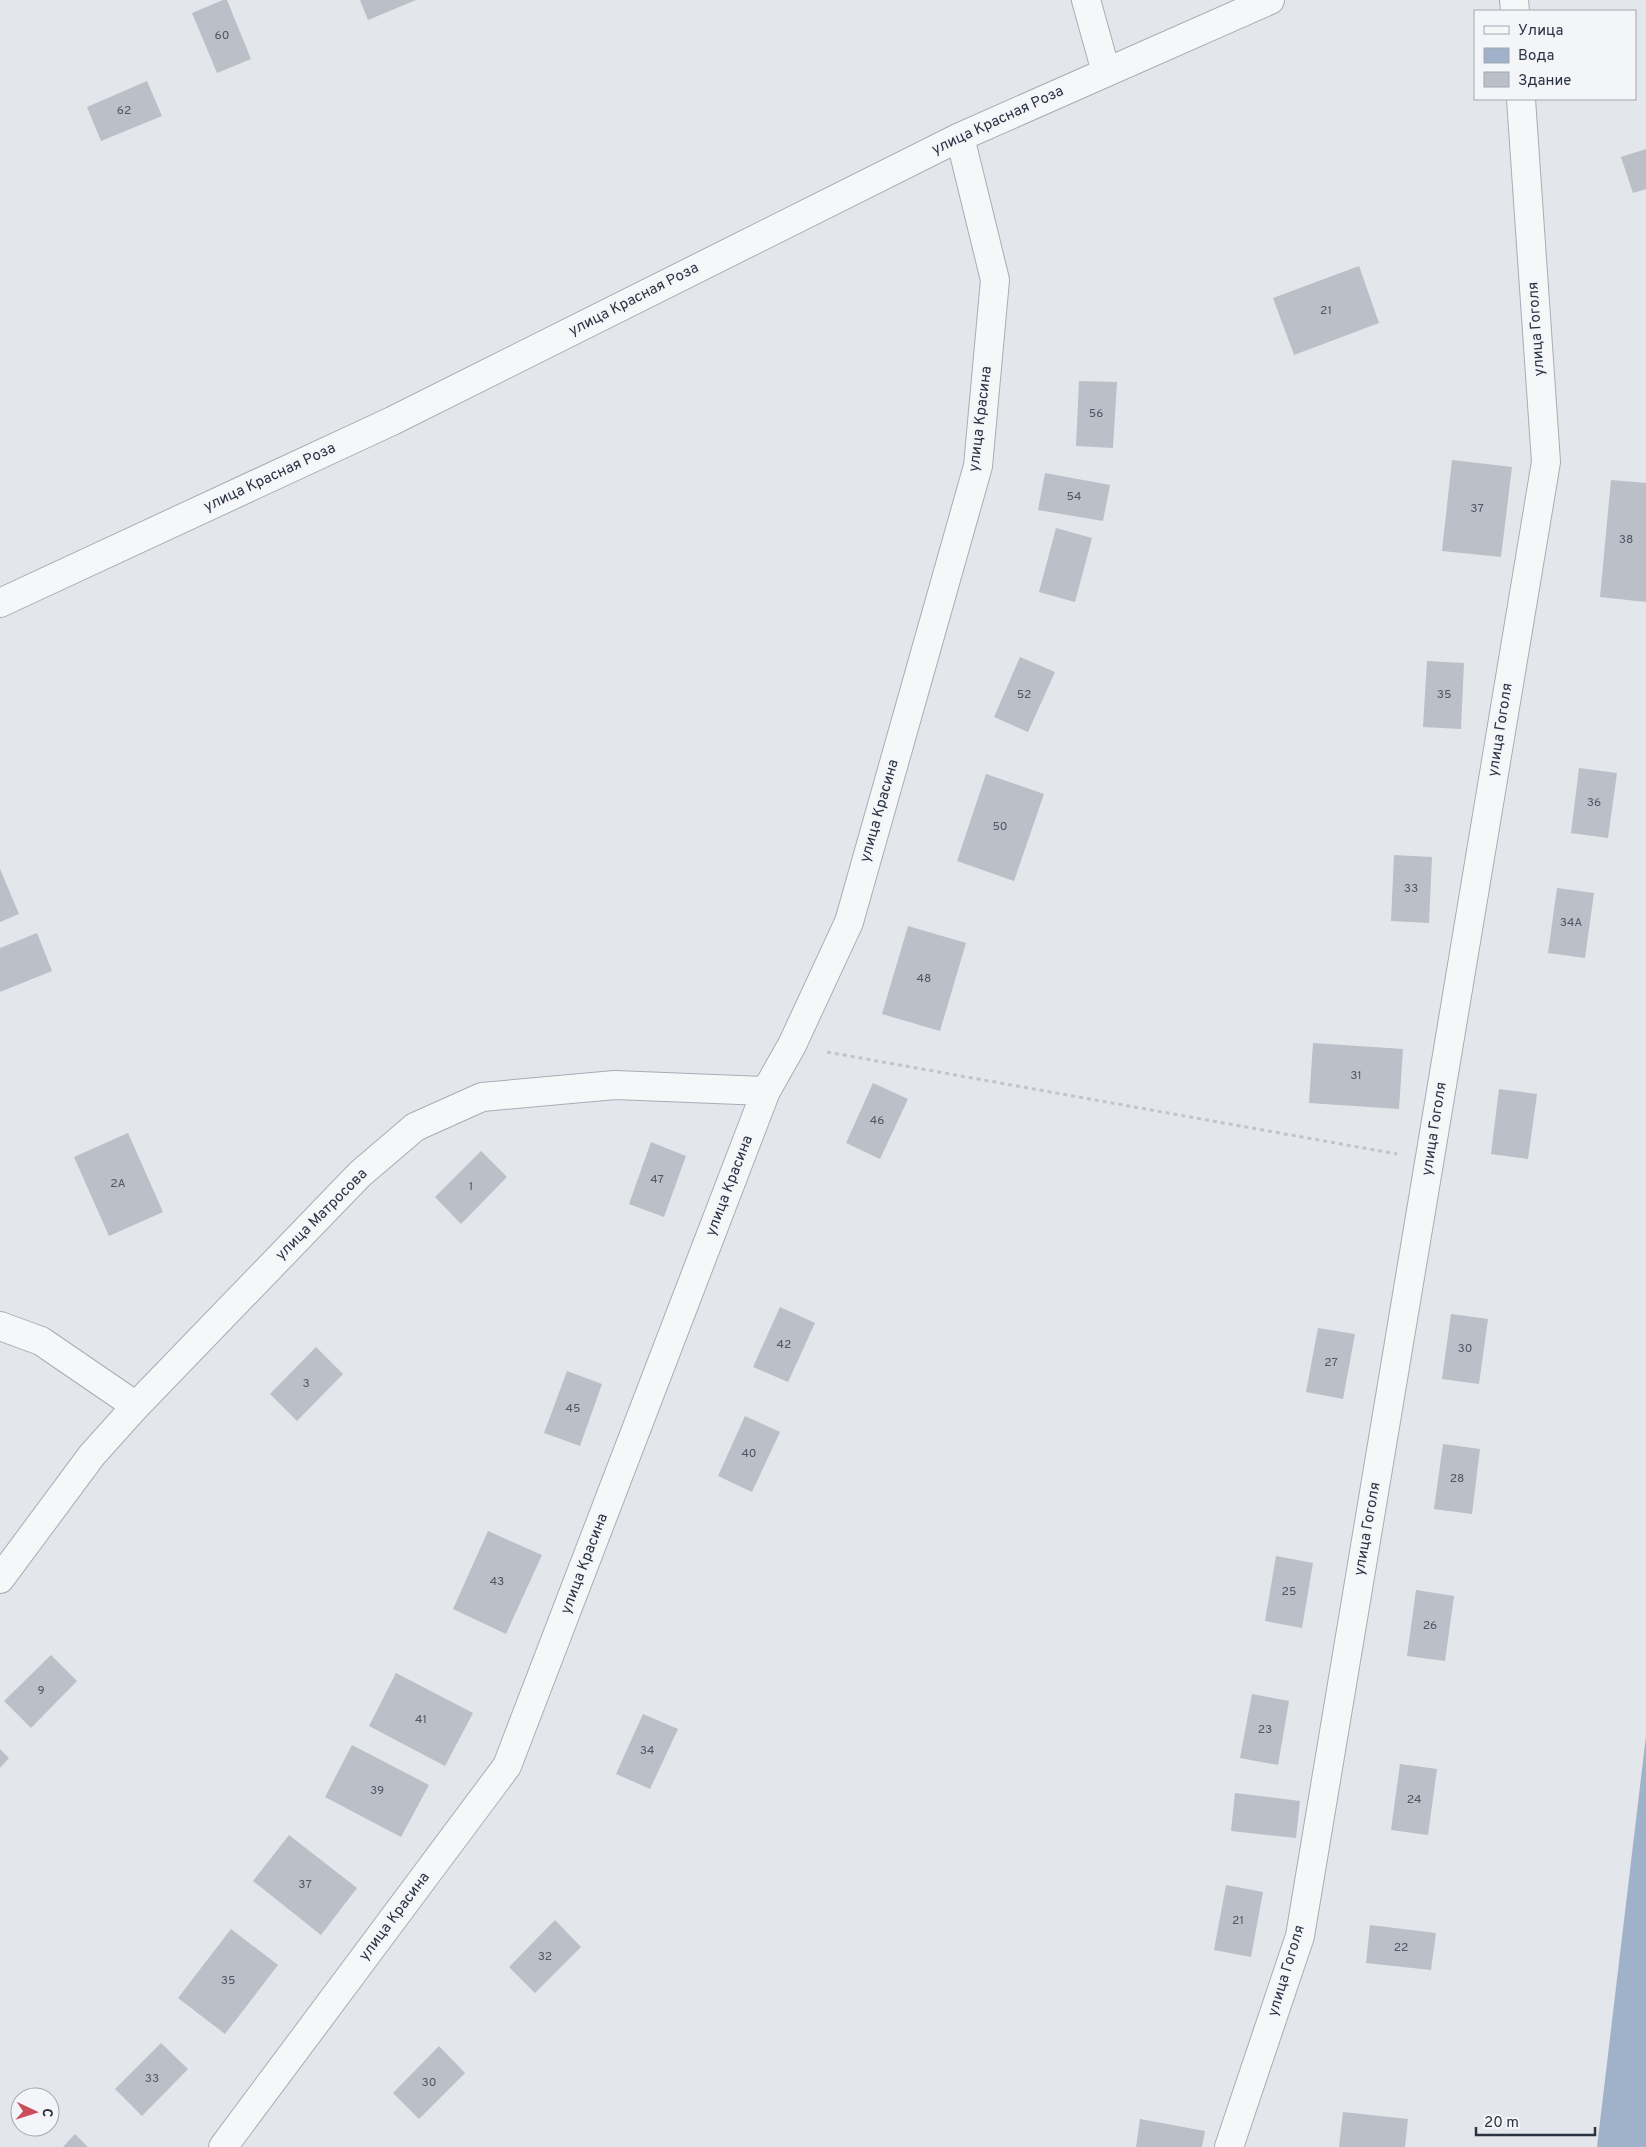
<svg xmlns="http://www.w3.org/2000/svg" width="1646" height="2147" viewBox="0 0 1646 2147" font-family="Overpass,sans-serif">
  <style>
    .water { fill: #9fb2ca }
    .building { fill: #babfc8 }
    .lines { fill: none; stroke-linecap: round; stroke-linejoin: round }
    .minor-casing { stroke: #a8adb5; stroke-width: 30 }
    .path { stroke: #c1c4ca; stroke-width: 3; stroke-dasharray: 4 4; stroke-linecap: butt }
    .minor { stroke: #f6f7f9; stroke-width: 28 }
    .labels { text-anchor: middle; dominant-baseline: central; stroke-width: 4; stroke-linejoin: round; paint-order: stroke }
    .number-label { font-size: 12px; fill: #4f5664 }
    .street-label { font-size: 15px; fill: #2b3343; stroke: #f3f5f8 }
  </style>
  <rect width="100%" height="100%" fill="#e3e6eb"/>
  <path class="water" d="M1646 1736V2147H1597Z"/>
  <path class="building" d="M223 0H227L251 59 217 73 192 13Z
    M360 0H416L368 20Z
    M147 81 162 116 101 141 87 107Z
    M1646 149V189L1633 193 1621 157Z
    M1359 266 1379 323 1294 355 1273 298Z
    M1079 381 1117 382 1113 448 1076 446Z
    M1452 460 1512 467 1501 557 1442 551Z
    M1045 473 1110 485 1103 521 1038 510Z
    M1611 480 1646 483V602L1600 597Z
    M1056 528 1092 538 1075 602 1039 592Z
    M1020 657 1055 672 1028 732 994 717Z
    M1427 661 1464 663 1461 729 1423 727Z
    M1579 768 1617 773 1608 838 1571 833Z
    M986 774 1044 794 1014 881 957 861Z
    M1394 855 1432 857 1429 923 1391 921Z
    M0 869 19 914 0 922Z
    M1557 888 1594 893 1585 958 1548 953Z
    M908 926 966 943 940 1031 882 1014Z
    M37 933 52 971 0 992V948Z
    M1313 1043 1403 1049 1399 1109 1309 1103Z
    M873 1083 908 1099 880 1159 846 1143Z
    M1499 1089 1537 1094 1528 1159 1491 1154Z
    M128 1133 163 1212 109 1236 74 1157Z
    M651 1142 686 1156 664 1217 629 1204Z
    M481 1151 507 1177 461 1224 435 1197Z
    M780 1307 815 1323 788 1382 753 1367Z
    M1451 1314 1488 1319 1479 1384 1442 1379Z
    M1318 1328 1355 1334 1343 1399 1306 1392Z
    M316 1347 343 1374 297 1421 270 1394Z
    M567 1371 602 1384 580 1446 544 1433Z
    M745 1416 780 1432 752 1492 718 1476Z
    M1443 1444 1480 1449 1472 1514 1434 1509Z
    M488 1531 542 1555 506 1634 453 1609Z
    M1276 1556 1313 1563 1302 1628 1265 1621Z
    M1416 1590 1454 1596 1445 1661 1407 1656Z
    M51 1655 77 1681 31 1728 4 1701Z
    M396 1673 473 1713 445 1766 369 1726Z
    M1252 1694 1289 1701 1278 1765 1240 1758Z
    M643 1714 678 1729 650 1789 616 1774Z
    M352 1745 429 1785 401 1837 325 1797Z
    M0 1749 9 1758 0 1768Z
    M1400 1764 1437 1769 1428 1835 1391 1830Z
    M1235 1793 1300 1801 1296 1838 1231 1831Z
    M289 1835 357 1888 321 1935 253 1881Z
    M1226 1885 1263 1892 1251 1957 1214 1950Z
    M555 1920 581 1947 535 1993 509 1967Z
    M1370 1925 1436 1933 1431 1970 1366 1963Z
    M231 1929 278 1965 225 2034 178 1998Z
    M161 2043 188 2069 142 2116 115 2089Z
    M439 2046 465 2073 419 2119 393 2093Z
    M1343 2112 1408 2119 1405 2147H1339Z
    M1140 2119 1205 2131 1202 2147H1136Z
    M75 2134 88 2147H63Z"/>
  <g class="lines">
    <g class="minor-casing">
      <path id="minor" d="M1086 0 1106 72
        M1514 0 1515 11
        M0 603 392 421 960 137 1270 0
        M0 1326 41 1341 136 1406
        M0 1579 92 1455 136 1406 360 1174 415 1127 482 1097 615 1085 766 1091
        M223 2147 507 1766 766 1091 792 1045 849 922 978 466 995 280 960 137
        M1229 2147 1300 1936 1546 462 1521 99"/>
    </g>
    <path class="path" d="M827 1052 1397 1154"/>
    <use href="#minor" class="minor"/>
  </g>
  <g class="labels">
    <g class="number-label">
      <text x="222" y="36">60</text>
      <text x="124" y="111">62</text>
      <text x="1326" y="311">21</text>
      <text x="1096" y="414">56</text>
      <text x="1074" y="497">54</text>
      <text x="1477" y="509">37</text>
      <text x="1626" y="540">38</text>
      <text x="1024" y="695">52</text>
      <text x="1444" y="695">35</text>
      <text x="1594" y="803">36</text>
      <text x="1000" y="827">50</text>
      <text x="1411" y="889">33</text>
      <text x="1571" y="923">34А</text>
      <text x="924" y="979">48</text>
      <text x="1356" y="1076">31</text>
      <text x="877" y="1121">46</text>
      <text x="657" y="1180">47</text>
      <text x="118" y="1184">2А</text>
      <text x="471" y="1187">1</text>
      <text x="784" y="1345">42</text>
      <text x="1465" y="1349">30</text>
      <text x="1331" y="1363">27</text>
      <text x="306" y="1384">3</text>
      <text x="573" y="1409">45</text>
      <text x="749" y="1454">40</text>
      <text x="1457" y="1479">28</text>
      <text x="497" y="1582">43</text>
      <text x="1289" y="1592">25</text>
      <text x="1430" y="1626">26</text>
      <text x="41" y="1691">9</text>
      <text x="421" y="1720">41</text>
      <text x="1265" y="1730">23</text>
      <text x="647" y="1751">34</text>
      <text x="377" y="1791">39</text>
      <text x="1414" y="1800">24</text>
      <text x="305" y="1885">37</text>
      <text x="1238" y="1921">21</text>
      <text x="1401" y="1948">22</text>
      <text x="545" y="1957">32</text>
      <text x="228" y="1981">35</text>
      <text x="152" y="2079">33</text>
      <text x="429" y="2083">30</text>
    </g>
    <g class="street-label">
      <text transform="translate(998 121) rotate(-25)">улица Красная Роза</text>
      <text transform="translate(634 300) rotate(-27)">улица Красная Роза</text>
      <text transform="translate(1537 329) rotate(-94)">улица Гоголя</text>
      <text transform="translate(981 419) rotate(-83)">улица Красина</text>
      <text transform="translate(270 478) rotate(-25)">улица Красная Роза</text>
      <text transform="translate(1501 730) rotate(-81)">улица Гоголя</text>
      <text transform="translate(880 811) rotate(-74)">улица Красина</text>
      <text transform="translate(1435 1129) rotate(-81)">улица Гоголя</text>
      <text transform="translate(730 1186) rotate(-69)">улица Красина</text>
      <text transform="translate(322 1215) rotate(-45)">улица Матросова</text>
      <text transform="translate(1368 1529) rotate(-80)">улица Гоголя</text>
      <text transform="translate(585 1564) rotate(-69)">улица Красина</text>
      <text transform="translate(395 1917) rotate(-53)">улица Красина</text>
      <text transform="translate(1287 1971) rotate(-73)">улица Гоголя</text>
    </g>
  </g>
  <rect x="1474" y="10" width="162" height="90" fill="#f3f5f8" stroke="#a3a7b0"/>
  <rect x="1484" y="26" width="25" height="8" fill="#f6f7f9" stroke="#a3a7b0"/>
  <text x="1518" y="35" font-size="15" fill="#2b3343">Улица</text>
  <rect x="1484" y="48" width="25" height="15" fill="#9fb2ca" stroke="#a3a7b0"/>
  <text x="1518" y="60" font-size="15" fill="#2b3343">Вода</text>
  <rect x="1484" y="72" width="25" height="15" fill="#babfc8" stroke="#a3a7b0"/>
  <text x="1518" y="85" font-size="15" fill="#2b3343">Здание</text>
  <g transform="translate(35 2112) rotate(94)"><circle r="24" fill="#f3f5f8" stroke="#a3a7b0"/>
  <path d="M0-4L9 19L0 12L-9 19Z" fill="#cc4c5a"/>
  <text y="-8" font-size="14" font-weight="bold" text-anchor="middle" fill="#2b3343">С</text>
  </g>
  <path d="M1476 2127v8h119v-8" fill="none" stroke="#2b3343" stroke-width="2.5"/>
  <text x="1484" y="2127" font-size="15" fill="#2b3343" stroke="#f3f5f8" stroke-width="4" paint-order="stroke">20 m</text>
</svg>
